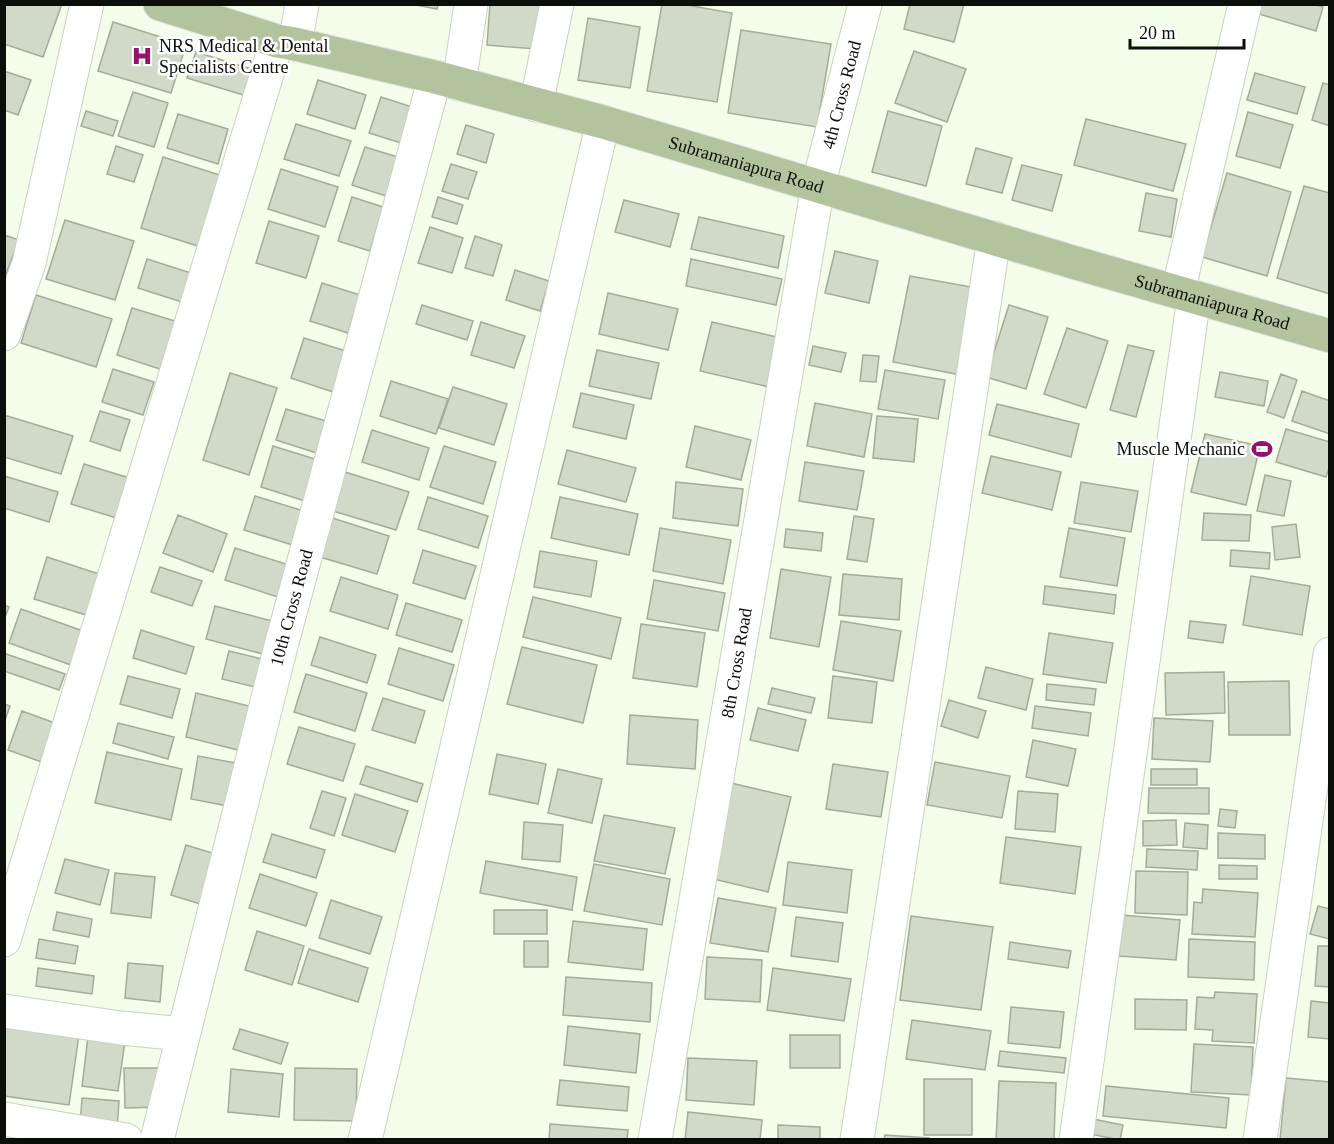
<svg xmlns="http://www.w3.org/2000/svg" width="1334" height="1144" viewBox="0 0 1334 1144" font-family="Georgia,serif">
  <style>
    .building { fill: #d1dac8; stroke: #a3ab9a; stroke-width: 1.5 }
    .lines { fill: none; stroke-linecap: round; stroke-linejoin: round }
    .minor-casing { stroke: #c9d2c0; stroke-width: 35 }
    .major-casing { stroke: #e2e2e1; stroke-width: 35 }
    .minor { stroke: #fff; stroke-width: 33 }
    .major { stroke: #b2c49d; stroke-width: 33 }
    .labels { text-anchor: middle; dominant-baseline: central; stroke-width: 5; stroke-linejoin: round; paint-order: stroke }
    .poi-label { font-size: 18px; fill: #0c0f09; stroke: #fff; text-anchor: start }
    .street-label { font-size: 18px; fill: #0c0f09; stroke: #fff }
  </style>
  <rect width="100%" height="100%" fill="#f3fdea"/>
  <path class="building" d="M4 4H62L43 57 4 44Z
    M411 4H438L437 9Z
    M490 4H540L536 49 487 45Z
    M662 4H681L732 13 717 102 647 91Z
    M910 4H964L954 42 904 29Z
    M1261 4H1313L1323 7 1316 31 1259 14Z
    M588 18 640 27 630 88 578 80Z
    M113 22 186 45 171 93 98 71Z
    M741 30 831 44 817 127 728 113Z
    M914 51 966 69 947 122 895 103Z
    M196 52 258 71 250 97 187 78Z
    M4 71 31 80 18 115 4 110Z
    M1255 73 1305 87 1297 114 1247 100Z
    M318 80 366 95 355 129 307 114Z
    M1323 83 1330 85V126L1312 120Z
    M133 92 168 103 154 147 118 136Z
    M381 97 412 107 401 143 369 133Z
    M86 111 118 121 113 136 81 126Z
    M888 111 942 126 926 186 872 172Z
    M1248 112 1293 125 1280 168 1236 156Z
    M178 114 228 129 218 164 167 148Z
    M1086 119 1186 144 1173 191 1074 165Z
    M296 124 351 141 339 176 284 159Z
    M466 125 494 134 486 163 457 154Z
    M116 146 143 155 134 182 107 174Z
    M365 147 401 158 389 197 352 185Z
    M976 148 1012 158 1002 193 966 184Z
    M163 157 226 177 204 248 141 228Z
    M451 164 477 172 468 199 442 191Z
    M1022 165 1062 175 1052 211 1012 200Z
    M281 169 338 187 325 227 268 209Z
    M1227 173 1291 192 1267 276 1202 257Z
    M1304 186 1330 193V294L1277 278Z
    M1146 193 1177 199 1171 237 1139 231Z
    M352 197 383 207 370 251 338 241Z
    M438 197 463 205 457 224 432 217Z
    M624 200 679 214 670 247 615 232Z
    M699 217 784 236 778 268 691 249Z
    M65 220 134 241 115 300 46 279Z
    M269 221 319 236 306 278 256 263Z
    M430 227 463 238 452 273 418 263Z
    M4 235 19 240 4 279Z
    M475 236 502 245 493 276 465 268Z
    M835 251 878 261 869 303 825 293Z
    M147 259 194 274 185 303 138 288Z
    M691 259 782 279 776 305 686 286Z
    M515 270 549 281 540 311 506 300Z
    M910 276 977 288 961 375 893 362Z
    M322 283 360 295 348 333 310 321Z
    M608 293 678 309 668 350 599 334Z
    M36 295 112 319 96 367 21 343Z
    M422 305 473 321 467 340 416 324Z
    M1009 305 1048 317 1026 389 986 377Z
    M132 308 188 325 172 373 117 355Z
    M481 322 525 336 514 368 471 355Z
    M712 322 781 338 769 387 700 371Z
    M1067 328 1108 341 1086 408 1044 394Z
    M304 338 346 351 333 392 291 378Z
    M1128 345 1154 351 1136 417 1110 410Z
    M813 346 846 353 841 372 809 365Z
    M597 350 659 363 651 399 589 386Z
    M863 355 879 356 876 382 860 381Z
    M113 369 154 382 143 415 102 402Z
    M885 370 945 380 938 419 878 409Z
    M1220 372 1268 381 1264 406 1215 397Z
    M230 373 277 388 249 475 203 460Z
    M1281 374 1297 380 1284 418 1267 412Z
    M391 381 448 399 436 434 380 416Z
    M453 387 507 404 494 445 439 428Z
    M1302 391 1330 401V434L1292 421Z
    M581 393 634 405 626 439 573 427Z
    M815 403 872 414 864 457 807 446Z
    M997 404 1079 424 1071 457 989 435Z
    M286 409 336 424 326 456 276 440Z
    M100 411 130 420 120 451 90 441Z
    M4 415 73 436 61 474 4 457Z
    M877 416 918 419 914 462 873 458Z
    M695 426 751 440 741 480 686 467Z
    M1286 429 1330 442V465L1326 477 1276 462Z
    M372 430 429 448 419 480 362 462Z
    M1205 434 1260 446 1246 505 1191 492Z
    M273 446 318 460 305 501 261 487Z
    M444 446 496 462 483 504 430 487Z
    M567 450 636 468 626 502 558 484Z
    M991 456 1061 472 1052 510 982 493Z
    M805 462 864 471 857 510 799 501Z
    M84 464 136 480 123 520 71 504Z
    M345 472 409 492 396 530 333 511Z
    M1265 475 1291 481 1284 516 1257 511Z
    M4 476 58 492 49 522 4 508Z
    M676 482 743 489 738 526 673 518Z
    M1081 482 1138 491 1131 532 1074 523Z
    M255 496 310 513 299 547 244 530Z
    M428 497 488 516 478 548 418 529Z
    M560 497 638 514 629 555 551 538Z
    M1204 513 1251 515 1249 541 1202 540Z
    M178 515 227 534 213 572 163 553Z
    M326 516 389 536 377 574 313 555Z
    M854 516 874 519 867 562 847 559Z
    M1296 524 1300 557 1275 560 1272 527Z
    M660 528 731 540 723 584 653 571Z
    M1069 528 1125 538 1117 586 1060 577Z
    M786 529 823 533 821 551 784 547Z
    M235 548 289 565 278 597 225 580Z
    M423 550 476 566 465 599 413 583Z
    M1231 550 1270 553 1269 569 1230 566Z
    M540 551 597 561 591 597 534 587Z
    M47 557 99 574 86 615 34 599Z
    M160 567 202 581 192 606 151 592Z
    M781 569 831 577 819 647 770 638Z
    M843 574 902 579 899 620 839 615Z
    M1251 576 1310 586 1302 635 1243 625Z
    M341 577 398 595 388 629 330 611Z
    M654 580 725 593 718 631 647 619Z
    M1045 586 1116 595 1114 614 1043 604Z
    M533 597 621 618 611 659 523 637Z
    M406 603 462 620 452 652 396 635Z
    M4 605 9 607 4 620Z
    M215 606 272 621 263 654 206 639Z
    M21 609 83 631 71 665 9 643Z
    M841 621 901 631 893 681 833 670Z
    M1190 621 1226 625 1223 643 1188 638Z
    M641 624 705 633 697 687 633 678Z
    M141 630 194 647 186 674 133 658Z
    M1049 633 1113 643 1106 683 1043 674Z
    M320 637 376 655 367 683 311 665Z
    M522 647 597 665 583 723 507 704Z
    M399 648 454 665 443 701 388 684Z
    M229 651 266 660 259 688 222 679Z
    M6 654 65 674 59 690 4 671V658Z
    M986 667 1033 679 1026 710 978 698Z
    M1224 672 1225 713 1166 715 1165 673Z
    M306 674 367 693 355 731 294 712Z
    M128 676 180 689 172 718 120 704Z
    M833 676 877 682 872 723 828 718Z
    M1289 681 1290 735H1229L1228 682Z
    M1047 684 1096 689 1094 705 1046 700Z
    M772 688 815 698 811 713 768 704Z
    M196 693 257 708 246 752 186 737Z
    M383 698 425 711 415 743 372 730Z
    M949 700 986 711 978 738 941 726Z
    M4 704 10 706 4 723Z
    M1035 706 1091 713 1088 736 1032 728Z
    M758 708 806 720 798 751 750 740Z
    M22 711 63 726 50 765 8 750Z
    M630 715 698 720 695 769 627 764Z
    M1154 718 1213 721 1210 762 1152 759Z
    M118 723 174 737 168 759 113 743Z
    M299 727 355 744 343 781 287 764Z
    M1033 740 1076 749 1068 786 1026 777Z
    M107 752 182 769 171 820 95 803Z
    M497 754 546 764 538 804 489 794Z
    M198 756 236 763 228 806 191 799Z
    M935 762 1010 776 1002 818 927 805Z
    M833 764 888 772 881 817 826 809Z
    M366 766 423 784 417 802 360 784Z
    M558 769 602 779 592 823 548 813Z
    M1151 769H1197V785H1151Z
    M731 783 791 797 768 892 709 878Z
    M1149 788H1209V814L1148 813Z
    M322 791 346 798 334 836 310 828Z
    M1018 791 1058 794 1055 832 1015 829Z
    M355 794 408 811 395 852 342 835Z
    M1220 809 1237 811 1235 828 1218 826Z
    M604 815 675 828 665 874 594 861Z
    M1176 820 1177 845 1143 846V821Z
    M524 822 563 825 560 862 522 859Z
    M1185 823 1208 825 1207 849 1183 847Z
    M1218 833 1265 835V859L1218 858Z
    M272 834 325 850 316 878 263 862Z
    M1006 837 1081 847 1075 894 1000 883Z
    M186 845 222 856 207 906 171 895Z
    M1147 849 1198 851 1197 870 1146 867Z
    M65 859 109 870 100 905 55 893Z
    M486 861 577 877 572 910 480 893Z
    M788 862 852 870 847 913 783 905Z
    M594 864 670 879 662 925 584 911Z
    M1219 865 1257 866V879H1219Z
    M1136 871 1188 872 1187 915 1135 913Z
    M115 873 155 877 151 918 111 913Z
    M260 874 317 893 306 926 249 908Z
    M1203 889 1258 893 1255 937 1192 934 1194 902 1202 903Z
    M718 898 776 908 768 952 710 943Z
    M331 900 382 917 370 954 319 938Z
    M1318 906 1330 909V939L1310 934Z
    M494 910H547V934H494Z
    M57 912 92 919 89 937 53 930Z
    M1122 915 1180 920 1176 960 1119 956Z
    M911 916 993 927 981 1010 900 1000Z
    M796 917 843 923 838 962 791 956Z
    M573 921 647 929 643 970 568 962Z
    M257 931 304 946 292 985 245 970Z
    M39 939 78 946 75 964 36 958Z
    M1189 939 1255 942 1254 980 1188 977Z
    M524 941H548V967H524Z
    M1010 942 1071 951 1068 968 1008 959Z
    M1318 946H1330V987L1315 986Z
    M309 949 368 968 358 1002 298 983Z
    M707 957 762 960 760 1002 705 999Z
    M128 963 163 966 160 1002 125 998Z
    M38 968 94 976 92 994 36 986Z
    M773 968 851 979 844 1021 767 1010Z
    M566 977 652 983 650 1022 563 1015Z
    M1215 992 1257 994 1254 1043 1212 1041 1213 1030 1195 1029 1197 997 1214 998Z
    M1135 999 1187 1000 1186 1030 1135 1029Z
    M1311 1001 1330 1003V1039L1308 1037Z
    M1011 1007 1064 1012 1060 1048 1008 1043Z
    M912 1020 991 1031 985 1070 906 1059Z
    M4 1025 79 1035 69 1105 4 1096Z
    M568 1026 640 1034 636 1073 564 1065Z
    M240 1029 288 1043 281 1064 233 1049Z
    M790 1035H840V1068H790Z
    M88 1037 125 1041 118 1091 82 1086Z
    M1194 1044 1253 1047 1251 1095 1191 1092Z
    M1000 1051 1066 1058 1064 1073 998 1066Z
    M688 1058 757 1061 754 1105 686 1100Z
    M124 1068H163L164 1107 125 1108Z
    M295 1068 357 1069 356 1121 294 1120Z
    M231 1069 283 1074 279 1117 228 1112Z
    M1286 1078 1330 1082V1140H1280Z
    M924 1079H972V1135H924Z
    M560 1080 629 1087 627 1111 557 1105Z
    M999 1081 1056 1083 1054 1140H996Z
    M1106 1086 1229 1098 1226 1128 1103 1116Z
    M82 1098 119 1101 117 1130 80 1127Z
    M688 1112 762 1120 760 1140H685Z
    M1093 1119 1123 1125 1120 1140 1090 1134Z
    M550 1124 628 1130 627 1140H549Z
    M778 1125 820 1127V1140H778Z
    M885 1135 929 1138V1140H884Z"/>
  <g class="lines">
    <g class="minor-casing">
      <g id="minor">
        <path d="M295 44 302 4"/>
        <path d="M459 84 471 4"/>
        <path d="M536 105 557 4"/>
        <path d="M1178 292 1245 4"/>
        <path d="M4 334 29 263 87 4"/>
        <path d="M4 940 277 41"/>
        <path d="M4 1011 121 1028 183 1034"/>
        <path d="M4 1119 126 1140"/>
        <path id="s1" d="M157 1140 281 646 435 77"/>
        <path d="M365 1140 603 122"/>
        <path id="s2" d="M655 1140 818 186 865 4"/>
        <path d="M857 1140 994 238"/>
        <path d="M1076 1140 1194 297"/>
        <path d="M1260 1140 1330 654"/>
      </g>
    </g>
    <g class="major-casing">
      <g id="major">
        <path id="s3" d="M160 4 277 41 295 44 435 77 603 122 1076 263 1330 336"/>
      </g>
    </g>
    <use href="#minor" class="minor"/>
    <use href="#major" class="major"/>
  </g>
  <defs>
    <g id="hospital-bare" transform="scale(1.62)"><path d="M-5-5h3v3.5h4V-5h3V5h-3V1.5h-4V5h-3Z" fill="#961169" stroke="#fff" stroke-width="2.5" paint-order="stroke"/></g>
    <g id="stadium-bare" transform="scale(1.62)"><path d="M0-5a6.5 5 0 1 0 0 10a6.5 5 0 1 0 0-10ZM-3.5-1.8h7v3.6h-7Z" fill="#961169" stroke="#fff" stroke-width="2.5" paint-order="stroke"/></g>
  </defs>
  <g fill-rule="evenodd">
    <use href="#hospital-bare" x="142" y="56"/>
    <use href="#stadium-bare" x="1262" y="449"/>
  </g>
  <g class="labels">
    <g class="poi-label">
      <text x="159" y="46">NRS Medical &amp; Dental<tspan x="159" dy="21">Specialists Centre</tspan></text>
      <text x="1245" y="449" text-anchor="end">Muscle Mechanic</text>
    </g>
    <g class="street-label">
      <text stroke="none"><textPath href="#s2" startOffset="1062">4th Cross Road</textPath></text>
      <text stroke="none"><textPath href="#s3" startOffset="608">Subramaniapura Road</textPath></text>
      <text stroke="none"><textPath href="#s3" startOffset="1094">Subramaniapura Road</textPath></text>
      <text stroke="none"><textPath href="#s1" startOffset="549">10th Cross Road</textPath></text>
      <text stroke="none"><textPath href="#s2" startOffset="484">8th Cross Road</textPath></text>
    </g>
  </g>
  <rect width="1334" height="1144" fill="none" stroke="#0c0f09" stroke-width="12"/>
  <path d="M1130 39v9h114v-9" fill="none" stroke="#0c0f09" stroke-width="3"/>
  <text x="1139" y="39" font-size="18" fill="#0c0f09" stroke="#ffffff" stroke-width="4.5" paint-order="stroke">20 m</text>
</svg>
